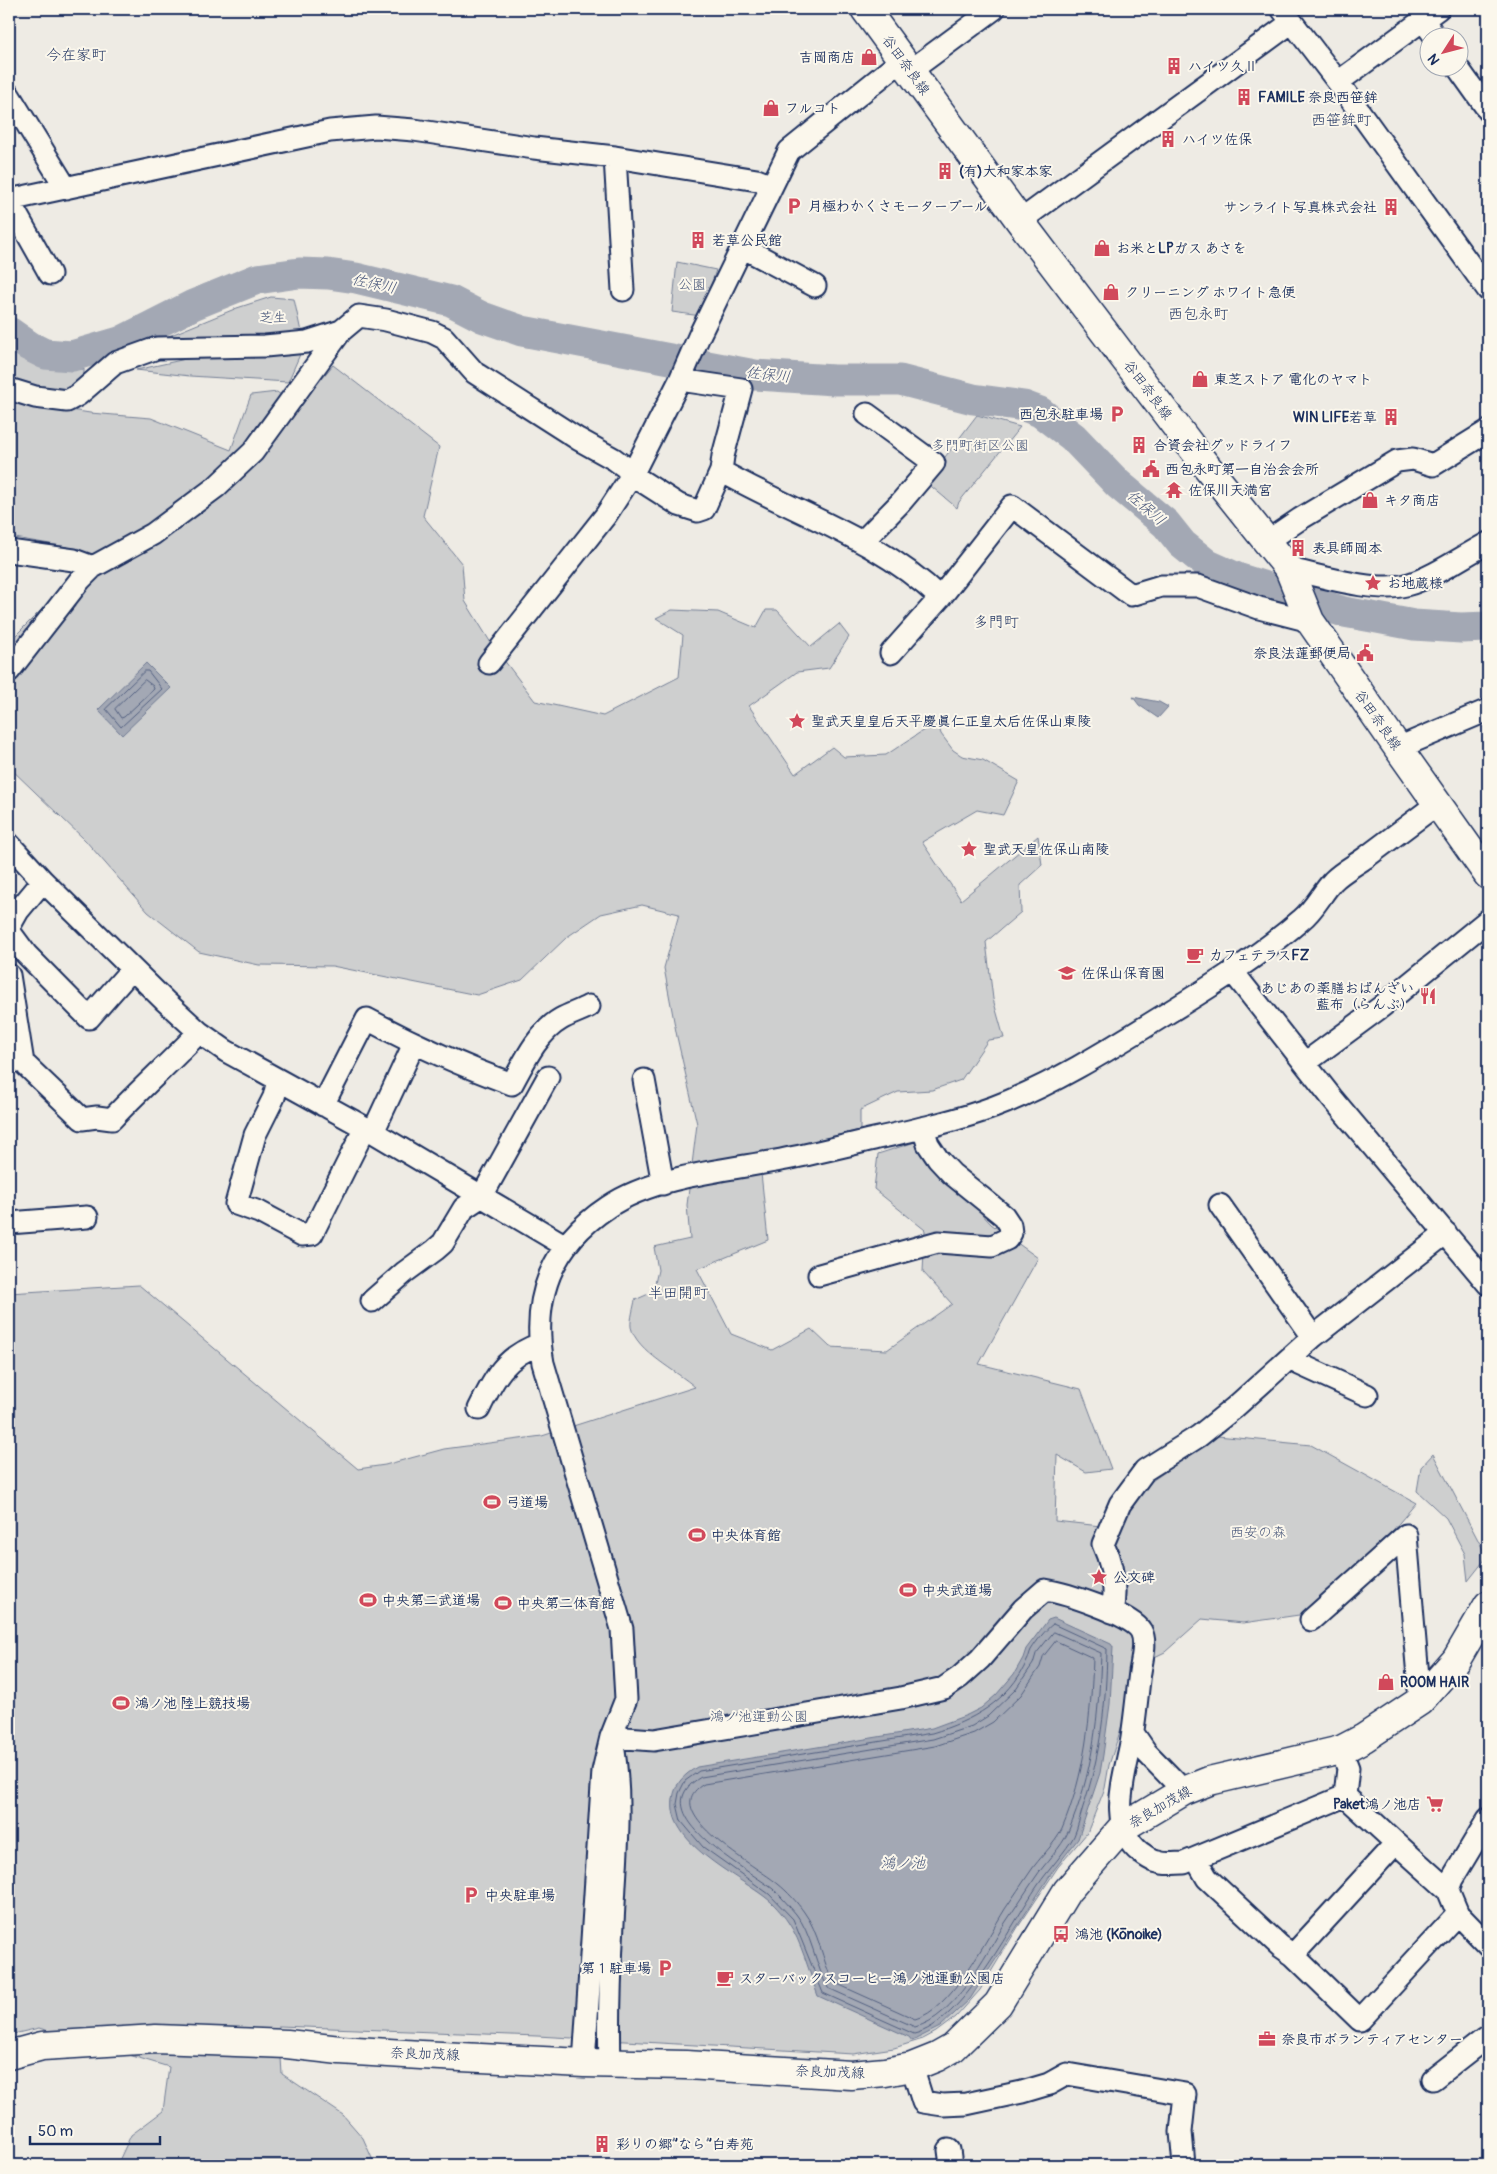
<svg xmlns="http://www.w3.org/2000/svg" width="1497" height="2174" viewBox="0 0 1497 2174" font-family="Pangolin,'Klee One',sans-serif">
  <style>
    .green { fill: #cecfcf; stroke: #747f96 }
    .water { fill: #a3a8b4; stroke: #6d7892 }
    .lines { fill: none; stroke-linecap: round; stroke-linejoin: round }
    .shore { stroke: #515f80; stroke-width: 1 }
    .river { stroke: #a3a8b4; stroke-width: 31 }
    .minor-casing { stroke: #1b2f5e; stroke-width: 25 }
    .major-casing { stroke: #1b2f5e; stroke-width: 31 }
    .minor { stroke: #fbf7ec; stroke-width: 21 }
    .major { stroke: #fbf7ec; stroke-width: 28 }
    .labels { text-anchor: middle; dominant-baseline: central; stroke-width: 4; stroke-linejoin: round; paint-order: stroke }
    .poi-label { font-size: 14px; font-weight: bold; fill: #1b2f5e; stroke: #fbf7ec; text-anchor: start }
    .street-label { font-size: 14px; fill: #1b2f5e; stroke: #fbf7ec }
    .park-label { font-size: 14px; fill: #48577a; stroke: #fbf7ec }
    .neighbourhood-label { font-size: 15px; fill: #1b2f5e; stroke: #fbf7ec }
    .water-label { font-size: 15px; font-style: italic; fill: #445378; stroke: #fbf7ec }
  </style>
  <rect width="100%" height="100%" fill="#eeebe4"/>
  <filter id="ink" filterUnits="userSpaceOnUse"><feTurbulence type="fractalNoise" baseFrequency=".02" numOctaves="2"/><feDisplacementMap in="SourceGraphic" scale="10" xChannelSelector="R" yChannelSelector="G"/><feConvolveMatrix kernelMatrix="1 2 1 2 8 2 1 2 1" color-interpolation-filters="sRGB"/></filter>
  <g filter="url(#ink)">
    <path class="green" d="M677 262 716 270 701 316 672 312Z
      M271 297 294 299 301 332 263 339 159 340 237 308Z
      M9 351C33 363 56 371 84 369V378L69 391 57 393 9 379Z
      M301 352 288 382 190 376 136 370 213 353Z
      M333 365 439 447 423 516 462 564 465 601 491 643 535 701 603 716 679 677 683 635 656 618 672 610 718 612 756 628 766 610H777L811 647 839 624 849 637 829 668 797 672 749 706 795 774 832 747 844 757 886 755 930 726 939 727 941 734 953 750 962 756 983 760 1019 781 1003 815 977 810 922 842 961 900 1038 836 1042 865 1020 885 1021 912 986 942 993 999 1004 1038 988 1040 961 1080 932 1090 898 1092 860 1110V1130L759 1154 768 1240 697 1269 731 1334 772 1350 811 1329 830 1347 887 1350 952 1304 923 1272 925 1230 874 1189 878 1154 915 1142 991 1224 1038 1258 979 1364 1081 1389 1111 1469 1086 1472 1057 1455 1055 1521 1119 1528 1146 1485 1217 1436 1311 1445 1416 1503 1394 1529 1306 1614 1243 1623 1202 1619 1165 1652 1134 1667 1129 1704 1109 1765 1105 1788 1087 1833 1058 1867 1018 1927 980 1990 956 2017 936 2032 923 2039 894 2048 853 2054 537 2036 279 2026 282 2074 343 2115 363 2138 375 2165H117L131 2135 163 2111 169 2067 39 2028 9 2035V1293L139 1285 358 1469 385 1465 444 1449 542 1436 695 1387C677 1371 636 1351 631 1327 630 1319 634 1307 635 1300L653 1292 658 1270 654 1247 690 1239 687 1205 697 1124 677 1037 664 968 679 914 642 905 601 914 567 937 522 980 477 995 332 966 259 965 199 952 148 912 85 840 9 767V642L74 577 79 549 9 537V397L39 405 90 413 151 418 231 450 251 395 277 392 297 407Z
      M977 415 1020 427 959 502 957 508 926 482Z
      M1433 1454 1487 1557 1468 1581 1465 1554 1446 1518 1417 1491 1421 1467Z"/>
    <path class="water" d="M146 663 171 688 122 735 98 710Z
      M1133 697 1159 702 1168 707 1158 718 1139 705Z
      M1054 1618 1111 1644 1113 1647 1110 1704 1103 1755 1100 1773 1078 1839 1053 1871 970 1999 940 2027 912 2041 909 2037 818 1996C810 1975 801 1940 788 1922 782 1913 773 1903 765 1897 735 1874 667 1843 673 1799 675 1783 684 1775 697 1767L932 1728 967 1715 981 1708 996 1695 1014 1674 1023 1658 1026 1649 1048 1620Z"/>
    <g class="lines">
      <path class="shore" d="M145 671H148L162 689 121 727 106 709Z
        M145 680 153 686 154 689 124 717 121 718 115 709Z
        M1053 1624 1107 1649C1106 1705 1101 1754 1083 1807 1080 1816 1078 1827 1074 1836 1067 1850 1048 1870 1038 1885 1010 1926 963 2023 914 2034L823 1993 793 1919 769 1894 703 1847 681 1821 677 1804 679 1793 685 1781 699 1771 932 1733C972 1721 1009 1701 1027 1661 1029 1658 1029 1654 1031 1650 1036 1642 1045 1630 1053 1624Z
        M1054 1632 1101 1653C1099 1714 1093 1775 1068 1832 1062 1847 1044 1864 1035 1878 1025 1893 1015 1908 1005 1923 986 1955 954 2018 915 2027L828 1988C816 1967 811 1932 796 1914 789 1906 781 1896 773 1889 749 1870 639 1812 701 1777L933 1739 972 1726 988 1716 1015 1690 1033 1664 1036 1654Z
        M1056 1641 1093 1658C1091 1716 1085 1775 1062 1829 1055 1844 1039 1858 1030 1872 1022 1884 1013 1897 1005 1909 986 1940 951 2010 915 2019L833 1982C822 1960 819 1932 804 1912 797 1902 787 1891 778 1884 760 1868 654 1812 704 1784L935 1746 974 1733 993 1722 1021 1695 1040 1667 1043 1657Z"/>
      <path class="river" d="M9 332 29 346 45 354 72 356 120 342 193 305 257 279 299 273 328 274 356 278 451 301 482 317 522 331 755 375 834 380H900L973 399 1024 406 1040 412 1073 437 1118 484 1166 524 1182 544 1208 565 1237 578 1344 612 1372 617 1414 625 1461 628 1488 627"/>
      <g class="minor-casing">
        <path id="minor" d="M1282 9 1338 82 1488 290
          M1423 20 1436 38
          M1458 68 1488 110
          M910 71 994 9
          M1338 82 1438 9
          M9 95 66 188
          M615 157 623 290
          M12 199 14 210 50 274
          M9 200 330 131 376 127 414 130 534 148 615 157 757 180 772 186
          M1020 221 1292 22
          M742 247 815 286
          M9 389 35 397 67 401 78 395 115 363 157 348 265 346 307 342 341 331
          M721 471C794 513 878 538 940 598
          M862 542 901 502 934 463 867 414
          M1266 542 1300 519 1397 461 1413 459 1433 465 1488 431
          M9 551 74 560 93 567
          M1289 569C1321 576 1375 593 1406 585 1431 579 1465 555 1488 543
          M891 653 940 598 1012 506 1131 595 1161 586H1198L1259 608 1310 621
          M489 663 606 515 632 475 680 380 700 334 789 151 902 60
          M9 671 80 580 93 567 153 534 216 487 253 452 341 331 359 316 386 320 432 332 444 338 475 373 578 439 614 459 625 467 632 475 679 505 698 511 704 509 721 471 723 456 741 389 680 380
          M1398 748 1488 710
          M9 844 43 881 165 1001 199 1032 226 1051 373 1132 564 1245
          M9 927 18 911 43 881
          M9 931 26 954 89 1018 132 969
          M1233 972 1332 1098 1488 1284
          M9 975 23 1063
          M9 1049 82 1119 97 1117 112 1119C140 1089 171 1062 199 1032
          M1305 1063 1381 1007 1488 920
          M278 1080 274 1097 255 1135 236 1204 259 1212 302 1235 312 1234 365 1128
          M644 1080 663 1184
          M323 1105 367 1019C414 1044 462 1066 512 1084 524 1062 538 1032 561 1019 570 1014 580 1011 589 1006
          M373 1132 414 1044
          M1220 1205 1313 1337
          M9 1223 87 1217
          M819 1275 938 1242 992 1246 1007 1239 1011 1233 1010 1225 1004 1216 952 1174 938 1159 928 1144 923 1128
          M372 1301 405 1272 435 1250 443 1243 464 1208 482 1196 548 1077
          M1292 1356 1299 1364 1367 1395
          M479 1409C494 1378 505 1356 540 1344
          M1112 1612C1117 1588 1113 1566 1103 1544L1120 1504 1145 1470 1199 1436 1234 1408 1313 1337 1446 1233
          M1311 1620 1406 1535 1420 1701
          M1133 1733 1146 1752 1184 1791
          M611 1737 654 1740 901 1698 944 1688 960 1677 980 1659 1023 1609 1045 1590C1064 1593 1132 1614 1141 1631 1147 1642 1142 1659 1140 1672 1137 1695 1135 1720 1131 1743 1124 1779 1107 1827 1141 1853 1146 1856 1151 1861 1158 1862 1165 1865 1176 1863 1184 1863L1345 1796
          M1341 1750 1348 1768 1345 1796 1396 1843 1448 1890 1458 1914 1488 1945
          M1196 1859 1207 1878 1280 1946 1293 1955 1360 2020 1458 1914
          M1448 1890 1452 1879 1488 1819
          M1293 1955 1396 1843
          M584 2063 603 1771 611 1737 626 1699 622 1629 543 1363C531 1298 552 1244 608 1207 653 1176 727 1170 781 1160 812 1154 843 1146 874 1139 914 1130 956 1121 994 1107 1052 1085 1105 1052 1158 1019 1207 989 1257 958 1301 920 1315 909 1321 894 1333 881 1342 872 1355 865 1365 858 1389 840 1413 822 1437 804
          M610 2063C608 2004 612 1944 615 1885 618 1838 621 1791 613 1745
          M912 2067 923 2102 943 2105 966 2104 1022 2092 1049 2084 1067 2074 1185 2094 1181 2132 1184 2165
          M1433 2079 1488 2036
          M949 2150 951 2165"/>
      </g>
      <g class="major-casing">
        <path id="major" d="M865 9 1020 221 1200 458 1289 569 1310 621 1398 748 1488 875
          M9 2055 42 2046 156 2039 287 2044 340 2050 421 2055 584 2063 686 2065 851 2075 885 2072 912 2067 937 2057 953 2048 998 2004 1067 1891 1122 1828 1184 1791 1209 1781 1341 1750 1364 1738 1420 1701 1456 1660 1488 1605"/>
      </g>
      <use href="#minor" class="minor"/>
      <use href="#major" class="major"/>
    </g>
  </g>
  <defs>
    <g id="shop-bare" transform="scale(1.35)"><path d="M-5-2.5h2.3a2.7 3.5 0 0 1 5.4 0H5L5.5 6h-11ZM-1.5-2.5h3a1.5 2.3 0 0 0-3 0Z" fill="#d1495b" stroke="#fbf7ec" stroke-width="2.5" paint-order="stroke"/></g>
    <g id="building-bare" transform="scale(1.35)"><path d="M-4-6H4V6H1V3H-1V6H-4ZM-2.5-4.3h1.7v1.8h-1.7ZM.8-4.3h1.7v1.8H.8ZM-2.5-1h1.7V.8h-1.7ZM.8-1h1.7V.8H.8Z" fill="#d1495b" stroke="#fbf7ec" stroke-width="2.5" paint-order="stroke"/></g>
    <g id="parking-bare" transform="scale(1.35)"><path d="M-3.5-5.5H1a3.5 3.5 0 0 1 0 7H-1V5.5H-3.5ZM-1-3.4V-.6H.8a1.4 1.4 0 0 0 0-2.8Z" fill="#d1495b" stroke="#fbf7ec" stroke-width="2.5" paint-order="stroke"/></g>
    <g id="civic-bare" transform="scale(1.35)"><path d="M-.6-6.5H3V-4.5H.6V-3L4-1V1h2V6H-6V1h2V-1L-.6-3ZM-1.2 2.5V6h2.4V2.5Z" fill="#d1495b" stroke="#fbf7ec" stroke-width="2.5" paint-order="stroke"/></g>
    <g id="temple-bare" transform="scale(1.35)"><path d="M0-6L5-2H3V0L6.5 2.5H4V6H1.5V3h-3V6H-4V2.5H-6.5L-3 0V-2H-5Z" fill="#d1495b" stroke="#fbf7ec" stroke-width="2.5" paint-order="stroke"/></g>
    <g id="sight-bare" transform="scale(1.35)"><path d="M0-6L1.8-2.2L6-1.7L2.9 1.2L3.7 5.4L0 3.3L-3.7 5.4L-2.9 1.2L-6-1.7L-1.8-2.2Z" fill="#d1495b" stroke="#fbf7ec" stroke-width="2.5" paint-order="stroke"/></g>
    <g id="cafe-bare" transform="scale(1.35)"><path d="M-5.5-4.5H6V0H3Q3 3.5 0 3.5H-2.5Q-5.5 3.5-5.5 0ZM3-3.2v2h1.7v-2ZM-6 4.5H4V6H-6Z" fill="#d1495b" stroke="#fbf7ec" stroke-width="2.5" paint-order="stroke"/></g>
    <g id="school-bare" transform="scale(1.35)"><path d="M0-5L7-2L0 1L-7-2ZM-4 1L0 2.5L4 1V4Q0 6-4 4Z" fill="#d1495b" stroke="#fbf7ec" stroke-width="2.5" paint-order="stroke"/></g>
    <g id="restaurant-bare" transform="scale(1.35)"><path d="M-5-6h1v4h1v-4h1v4h1v-4h1v5L-1.5 .5V6h-2V.5L-5-1ZM5-6V6H3V1.5H1.5Q1.5-4 5-6Z" fill="#d1495b" stroke="#fbf7ec" stroke-width="2.5" paint-order="stroke"/></g>
    <g id="stadium-bare" transform="scale(1.35)"><path d="M0-5a6.5 5 0 1 0 0 10a6.5 5 0 1 0 0-10ZM-3.5-1.8h7v3.6h-7Z" fill="#d1495b" stroke="#fbf7ec" stroke-width="2.5" paint-order="stroke"/></g>
    <g id="supermarket-bare" transform="scale(1.35)"><path d="M-6-5.5h2.5l.6 2H6L4.5 2H-2.5L-4.4-4H-6ZM-1.5 3.2a1.3 1.3 0 1 0 .1 0ZM3 3.2a1.3 1.3 0 1 0 .1 0Z" fill="#d1495b" stroke="#fbf7ec" stroke-width="2.5" paint-order="stroke"/></g>
    <g id="bus-bare" transform="scale(1.35)"><path d="M-5-6H5V4H4V6H2V4H-2V6H-4V4H-5ZM-3.5-4V0h7V-4ZM-3.5 1.2v1.5H-2V1.2ZM2 1.2v1.5H3.5V1.2Z" fill="#d1495b" stroke="#fbf7ec" stroke-width="2.5" paint-order="stroke"/></g>
    <g id="office-bare" transform="scale(1.35)"><path d="M-6-3h4V-5.5h4V-3h4V5H-6ZM-1-4.5V-3h2v-1.5ZM-6 0V1H6V0Z" fill="#d1495b" stroke="#fbf7ec" stroke-width="2.5" paint-order="stroke"/></g>
  </defs>
  <g fill-rule="evenodd">
    <use href="#shop-bare" x="869" y="57"/>
    <use href="#building-bare" x="1174" y="66"/>
    <use href="#building-bare" x="1244" y="97"/>
    <use href="#shop-bare" x="771" y="108"/>
    <use href="#building-bare" x="1168" y="139"/>
    <use href="#building-bare" x="945" y="171"/>
    <use href="#parking-bare" x="794" y="206"/>
    <use href="#building-bare" x="1391" y="207"/>
    <use href="#building-bare" x="698" y="240"/>
    <use href="#shop-bare" x="1102" y="248"/>
    <use href="#shop-bare" x="1111" y="292"/>
    <use href="#shop-bare" x="1200" y="379"/>
    <use href="#parking-bare" x="1117" y="414"/>
    <use href="#building-bare" x="1391" y="417"/>
    <use href="#building-bare" x="1139" y="445"/>
    <use href="#civic-bare" x="1151" y="469"/>
    <use href="#temple-bare" x="1174" y="490"/>
    <use href="#shop-bare" x="1370" y="500"/>
    <use href="#building-bare" x="1298" y="548"/>
    <use href="#sight-bare" x="1373" y="583"/>
    <use href="#civic-bare" x="1365" y="653"/>
    <use href="#sight-bare" x="797" y="721"/>
    <use href="#sight-bare" x="969" y="849"/>
    <use href="#cafe-bare" x="1195" y="955"/>
    <use href="#school-bare" x="1067" y="973"/>
    <use href="#restaurant-bare" x="1428" y="996"/>
    <use href="#stadium-bare" x="492" y="1502"/>
    <use href="#stadium-bare" x="697" y="1535"/>
    <use href="#sight-bare" x="1099" y="1577"/>
    <use href="#stadium-bare" x="908" y="1590"/>
    <use href="#stadium-bare" x="368" y="1600"/>
    <use href="#stadium-bare" x="503" y="1603"/>
    <use href="#shop-bare" x="1386" y="1682"/>
    <use href="#stadium-bare" x="121" y="1703"/>
    <use href="#supermarket-bare" x="1435" y="1804"/>
    <use href="#parking-bare" x="471" y="1895"/>
    <use href="#bus-bare" x="1061" y="1934"/>
    <use href="#parking-bare" x="665" y="1968"/>
    <use href="#cafe-bare" x="725" y="1978"/>
    <use href="#office-bare" x="1267" y="2039"/>
    <use href="#building-bare" x="602" y="2144"/>
  </g>
  <g class="labels">
    <g class="poi-label">
      <text x="855" y="57" text-anchor="end">吉岡商店</text>
      <text x="1188" y="66">ハイツ久Ⅱ</text>
      <text x="1258" y="97">FAMILE 奈良西笹鉾</text>
      <text x="785" y="108">フルコト</text>
      <text x="1182" y="139">ハイツ佐保</text>
      <text x="959" y="171">(有)大和家本家</text>
      <text x="808" y="206">月極わかくさモータープール</text>
      <text x="1377" y="207" text-anchor="end">サンライト写真株式会社</text>
      <text x="712" y="240">若草公民館</text>
      <text x="1116" y="248">お米とLPガス あさを</text>
      <text x="1125" y="292">クリーニング ホワイト急便</text>
      <text x="1214" y="379">東芝ストア 電化のヤマト</text>
      <text x="1103" y="414" text-anchor="end">西包永駐車場</text>
      <text x="1377" y="417" text-anchor="end">WIN LIFE若草</text>
      <text x="1153" y="445">合資会社グッドライフ</text>
      <text x="1165" y="469">西包永町第一自治会会所</text>
      <text x="1188" y="490">佐保川天満宮</text>
      <text x="1384" y="500">キタ商店</text>
      <text x="1312" y="548">表具師岡本</text>
      <text x="1387" y="583">お地蔵様</text>
      <text x="1351" y="653" text-anchor="end">奈良法蓮郵便局</text>
      <text x="811" y="721">聖武天皇皇后天平慶眞仁正皇太后佐保山東陵</text>
      <text x="983" y="849">聖武天皇佐保山南陵</text>
      <text x="1209" y="955">カフェテラスFZ</text>
      <text x="1081" y="973">佐保山保育園</text>
      <text x="1414" y="988" text-anchor="end">あじあの薬膳おばんざい<tspan x="1414" dy="16">藍布（らんぷ）</tspan></text>
      <text x="506" y="1502">弓道場</text>
      <text x="711" y="1535">中央体育館</text>
      <text x="1113" y="1577">公文碑</text>
      <text x="922" y="1590">中央武道場</text>
      <text x="382" y="1600">中央第二武道場</text>
      <text x="517" y="1603">中央第二体育館</text>
      <text x="1400" y="1682">ROOM HAIR</text>
      <text x="135" y="1703">鴻ノ池 陸上競技場</text>
      <text x="1421" y="1804" text-anchor="end">Paket鴻ノ池店</text>
      <text x="485" y="1895">中央駐車場</text>
      <text x="1075" y="1934">鴻池 (Kōnoike)</text>
      <text x="651" y="1968" text-anchor="end">第１駐車場</text>
      <text x="739" y="1978">スターバックスコーヒー鴻ノ池運動公園店</text>
      <text x="1281" y="2039">奈良市ボランティアセンター</text>
      <text x="616" y="2144">彩りの郷”なら”白寿苑</text>
    </g>
    <g class="street-label">
      <text transform="translate(906 65) rotate(54)">谷田奈良線</text>
      <text transform="translate(1148 390) rotate(53)">谷田奈良線</text>
      <text transform="translate(1378 720) rotate(55)">谷田奈良線</text>
      <text transform="translate(1160 1807) rotate(-30)">奈良加茂線</text>
      <text transform="translate(425 2054) rotate(2)">奈良加茂線</text>
      <text transform="translate(830 2072) rotate(2)">奈良加茂線</text>
    </g>
    <g class="park-label">
      <text x="692" y="284">公園</text>
      <text x="273" y="317">芝生</text>
      <text x="980" y="445">多門町街区公園</text>
      <text x="1258" y="1532">西安の森</text>
      <text x="759" y="1716">鴻ノ池運動公園</text>
    </g>
    <g class="neighbourhood-label">
      <text x="76" y="55">今在家町</text>
      <text x="1341" y="120">西笹鉾町</text>
      <text x="1198" y="314">西包永町</text>
      <text x="996" y="622">多門町</text>
      <text x="678" y="1293">半田開町</text>
    </g>
    <g class="water-label">
      <text transform="translate(374 284) rotate(12)">佐保川</text>
      <text transform="translate(768 375) rotate(6)">佐保川</text>
      <text transform="translate(1146 508) rotate(41)">佐保川</text>
      <text x="903" y="1863">鴻ノ池</text>
    </g>
  </g>
  <rect width="1497" height="2174" fill="none" stroke="#fbf7ec" stroke-width="30"/>
  <rect x="15" y="15" width="1467" height="2144" fill="none" stroke="#1b2f5e" stroke-width="2" filter="url(#ink)"/>
  <g transform="translate(1444 52) rotate(234)"><circle r="24" fill="#fbf7ec" stroke="#a1a7b3"/>
  <path d="M0-4L9 19L0 12L-9 19Z" fill="#d1495b"/>
  <text y="-8" font-size="14" font-weight="bold" text-anchor="middle" fill="#1b2f5e">N</text>
  </g>
  <path d="M30 2136v8h130v-8" fill="none" stroke="#1b2f5e" stroke-width="2.5"/>
  <text x="38" y="2136" font-size="15" fill="#1b2f5e" stroke="#fbf7ec" stroke-width="4" paint-order="stroke">50 m</text>
</svg>
